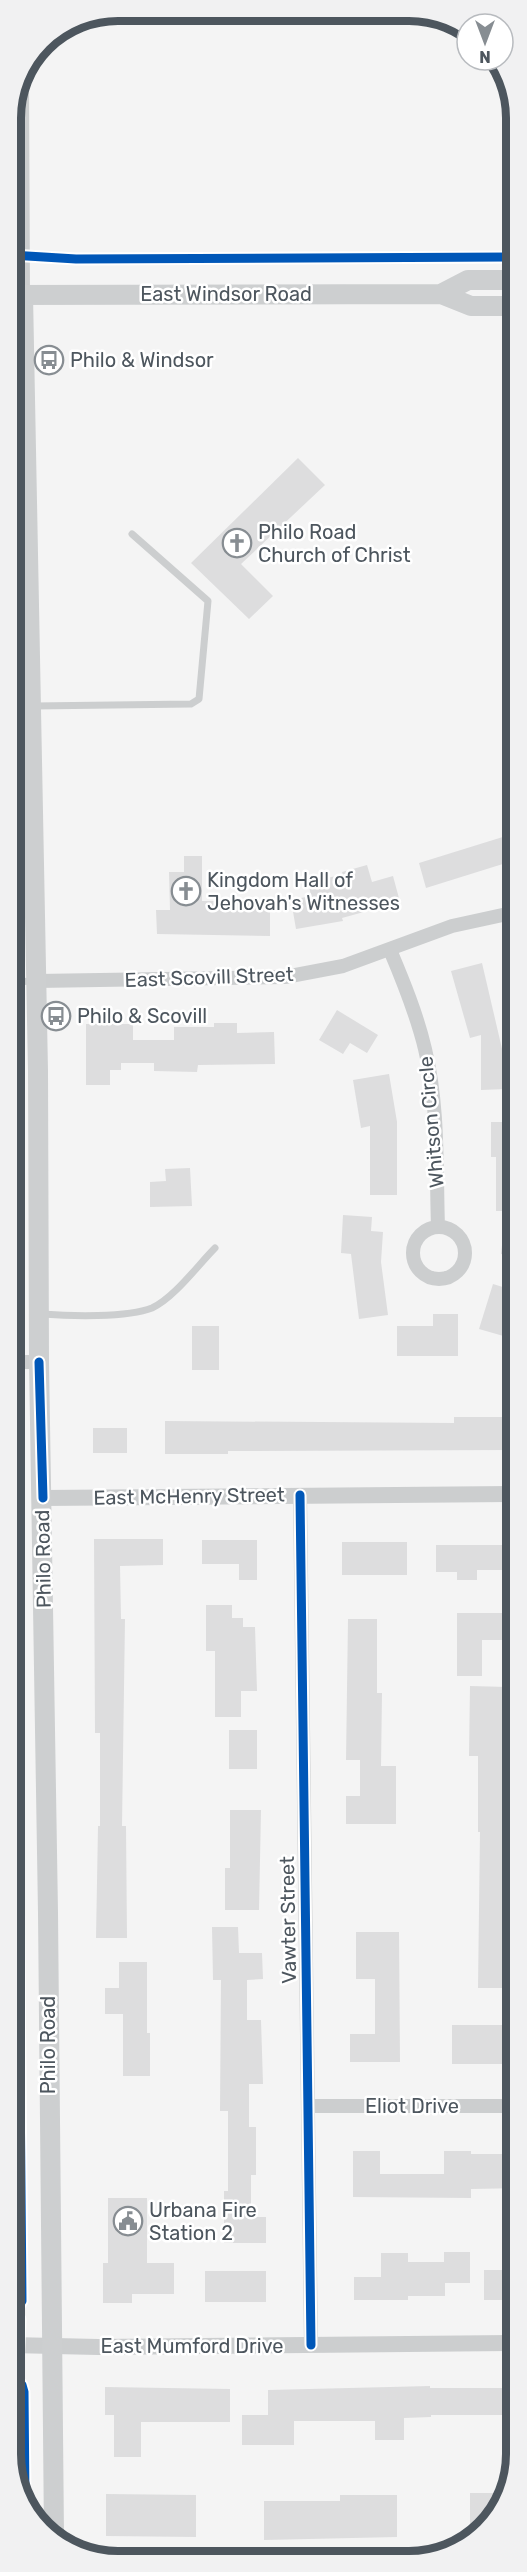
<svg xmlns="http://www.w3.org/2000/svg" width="527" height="2572" viewBox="0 0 527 2572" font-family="Rubik,sans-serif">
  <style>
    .commercial { fill: #e4e4e2 }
    .building { fill: #ddddde }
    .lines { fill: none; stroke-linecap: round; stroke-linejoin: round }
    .service { stroke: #cccecf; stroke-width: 7 }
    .minor { stroke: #cccecf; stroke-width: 14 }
    .tertiary { stroke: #cccecf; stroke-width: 16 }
    .secondary { stroke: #cdcfd0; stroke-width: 20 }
    .cycleway-casing { stroke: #fff; stroke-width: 13 }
    .cycleway { stroke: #0057b8; stroke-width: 9 }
    .labels { text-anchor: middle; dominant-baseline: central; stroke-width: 5; stroke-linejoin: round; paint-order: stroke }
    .street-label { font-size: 20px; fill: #4d565e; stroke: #fff }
    .poi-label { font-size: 20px; fill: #4d565e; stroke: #fff; text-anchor: start }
    .rim { fill: none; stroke: #4d565e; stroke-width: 8 }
  </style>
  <rect width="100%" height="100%" fill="#f4f4f4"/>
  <path class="commercial" d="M14 104 13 555 17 715 11 826V111Z
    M11 928 21 1040 22 1076 17 1325H11Z
    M11 2374H12L15 2476 11 2468Z"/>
  <path class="building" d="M298 458 325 485 241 564 273 596 249 619 191 563Z
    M516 833V860L426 888 419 863Z
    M184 856H202V901H270V936L157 934 156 910H170L169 872H184Z
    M367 865 372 882 393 876 400 902 342 918 343 921 296 929 291 900 311 896 308 881 343 875 342 872Z
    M482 963 503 1053H507V1089L481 1090V1035L470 1038 451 971Z
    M337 1010 378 1035 367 1053 350 1043 343 1054 319 1040Z
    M214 1023H237V1033L274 1032 275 1064 198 1065 197 1072 154 1071V1063H121V1070H110V1085H86V1024H133V1040H174V1027H214Z
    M389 1074 397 1122V1195H370V1126L361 1128 353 1080Z
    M491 1122H516V1211H496V1157H491Z
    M190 1168 192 1206 150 1207V1182L166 1181 165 1169Z
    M343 1215 372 1217 371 1231 383 1232 381 1262 388 1315 359 1319 351 1254 341 1253Z
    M503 1236 516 1237V1256L501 1254Z
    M493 1284 516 1291V1307L507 1337 479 1329Z
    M433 1314H458V1356H397V1326H433Z
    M192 1326H219V1370H192Z
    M454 1417H512V1450L228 1451V1454H165V1421L454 1423Z
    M93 1428H127V1453H93Z
    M94 1539H163V1565L120 1566 121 1619H125L122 1826H126L127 1938H96L98 1826H100V1733H95Z
    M202 1540H257V1580H239V1564H202Z
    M342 1542H407V1575H342Z
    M436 1545H503V1570H477V1580H457V1572H436Z
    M206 1605H232V1618H243V1627H255L257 1691H241V1717H215V1651H206Z
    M457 1613H507V1640H482V1676H457Z
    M348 1619H377V1693H382L381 1766H396V1824H346V1796H360V1760H346Z
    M470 1686 508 1687 510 1988H478L480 1832H478V1756H469Z
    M229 1730H257V1769H229Z
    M230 1810H261L259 1910H225V1868H230Z
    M212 1927H238L239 1953H262L263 1979 247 1980V2020H261L263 2084H249V2127H256V2175H251V2217H266V2243H224V2191H228V2111H220L221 1980H213Z
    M356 1932H399L400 2062H350V2034H375V1979H356Z
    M119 1962H147V2033H150V2076H123V2014H105V1988H119Z
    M452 2025H512V2064H452Z
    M353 2151H380V2174H444V2151H471V2154H511V2165H516V2188L471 2189V2198L353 2197Z
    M108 2198H147V2263H174V2294H132V2303H103V2263H108Z
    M444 2252H470V2283H445V2296H408V2300H354V2277H381V2253H408V2262H444Z
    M484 2270H516V2300H484Z
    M205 2271H266V2302H205Z
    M430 2386V2388H503V2415H431V2417L404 2418V2440H375V2421H294V2445H242V2415H268V2390Z
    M105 2387 230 2389V2422H141V2457H114V2415H105Z
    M470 2493H503L490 2525 470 2536Z
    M106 2494 196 2495V2537L106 2536Z
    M340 2495H397V2537L264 2540V2501H340Z"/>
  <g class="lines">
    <path class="service" d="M11 616 26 615
      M34 706 191 704 199 699 208 601 132 534
      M11 982 35 981
      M42 1314C69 1316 127 1318 152 1308 174 1298 198 1265 215 1248"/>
    <path class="minor" d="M22 86 23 295
      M390 950C404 983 417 1015 425 1049 439 1107 436 1168 438 1227
      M37 981 285 977 343 966 452 926 516 912
      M413 1253a26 26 0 1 1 52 0a26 26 0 1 1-52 0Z
      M11 1362H39
      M300 1495 311 2345
      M308 2106H516"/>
    <path class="tertiary" d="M43 1498 516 1494
      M11 2345 98 2347 516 2343"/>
    <path class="secondary" d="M441 294 468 280H516
      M11 295 441 294 471 306H516
      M23 295 38 1071 39 1362 48 1913 54 2535"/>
    <g class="cycleway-casing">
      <path id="cycleway" d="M11 255 76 259 516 257
        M39 1362 43 1498
        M300 1495 311 2345
        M11 1541 16 1624 22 2301 14 2314 20 2319 18 2368 13 2375 22 2385 24 2392 25 2499"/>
    </g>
    <use href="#cycleway" class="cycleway"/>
  </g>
  <defs>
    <g id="bus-ring" transform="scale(1.5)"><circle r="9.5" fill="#fff" stroke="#878d92" stroke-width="1.5"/><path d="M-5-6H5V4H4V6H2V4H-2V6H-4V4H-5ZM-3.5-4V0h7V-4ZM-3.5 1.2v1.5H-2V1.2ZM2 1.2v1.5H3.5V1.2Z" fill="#878d92"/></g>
    <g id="church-ring" transform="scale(1.5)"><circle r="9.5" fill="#fff" stroke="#878d92" stroke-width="1.5"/><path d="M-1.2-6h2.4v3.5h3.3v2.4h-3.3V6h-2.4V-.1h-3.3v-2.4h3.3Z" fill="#878d92"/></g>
    <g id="civic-ring" transform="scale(1.5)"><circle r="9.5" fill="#fff" stroke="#878d92" stroke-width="1.5"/><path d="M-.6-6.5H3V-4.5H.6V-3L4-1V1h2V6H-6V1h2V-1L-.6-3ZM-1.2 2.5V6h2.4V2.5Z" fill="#878d92"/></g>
  </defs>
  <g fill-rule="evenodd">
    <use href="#bus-ring" x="49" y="360"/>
    <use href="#church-ring" x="237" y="543"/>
    <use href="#church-ring" x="186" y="891"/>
    <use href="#bus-ring" x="56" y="1016"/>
    <use href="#civic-ring" x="128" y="2221"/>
  </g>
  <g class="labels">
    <g class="street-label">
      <text x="226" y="294">East Windsor Road</text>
      <text transform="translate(209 977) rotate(-2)">East Scovill Street</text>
      <text transform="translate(431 1122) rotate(-95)">Whitson Circle</text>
      <text transform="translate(189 1496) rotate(-1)">East McHenry Street</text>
      <text transform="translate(43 1559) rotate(-91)">Philo Road</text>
      <text transform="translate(288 1920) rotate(-91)">Vawter Street</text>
      <text transform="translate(48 2045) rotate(-90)">Philo Road</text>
      <text x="412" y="2106">Eliot Drive</text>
      <text x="192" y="2346">East Mumford Drive</text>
    </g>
    <g class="poi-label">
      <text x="70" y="360">Philo &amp; Windsor</text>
      <text x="258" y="532">Philo Road<tspan x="258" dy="23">Church of Christ</tspan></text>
      <text x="207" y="880">Kingdom Hall of<tspan x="207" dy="23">Jehovah's Witnesses</tspan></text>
      <text x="77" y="1016">Philo &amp; Scovill</text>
      <text x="149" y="2210">Urbana Fire<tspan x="149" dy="23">Station 2</tspan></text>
    </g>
  </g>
  <path d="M0 0H527V2572H0ZM118 21H409A97 97 0 0 1 506 118V2454A97 97 0 0 1 409 2551H118A97 97 0 0 1 21 2454V118A97 97 0 0 1 118 21Z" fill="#f1f1f2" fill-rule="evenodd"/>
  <path class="rim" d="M118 21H409A97 97 0 0 1 506 118V2454A97 97 0 0 1 409 2551H118A97 97 0 0 1 21 2454V118A97 97 0 0 1 118 21Z"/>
  <g transform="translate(485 42) rotate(180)"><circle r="28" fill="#ffffff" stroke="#b8bbbf" stroke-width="1.5"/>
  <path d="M0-4.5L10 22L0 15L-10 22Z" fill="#878d92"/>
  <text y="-9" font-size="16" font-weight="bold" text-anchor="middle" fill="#4d565e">N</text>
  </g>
</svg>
